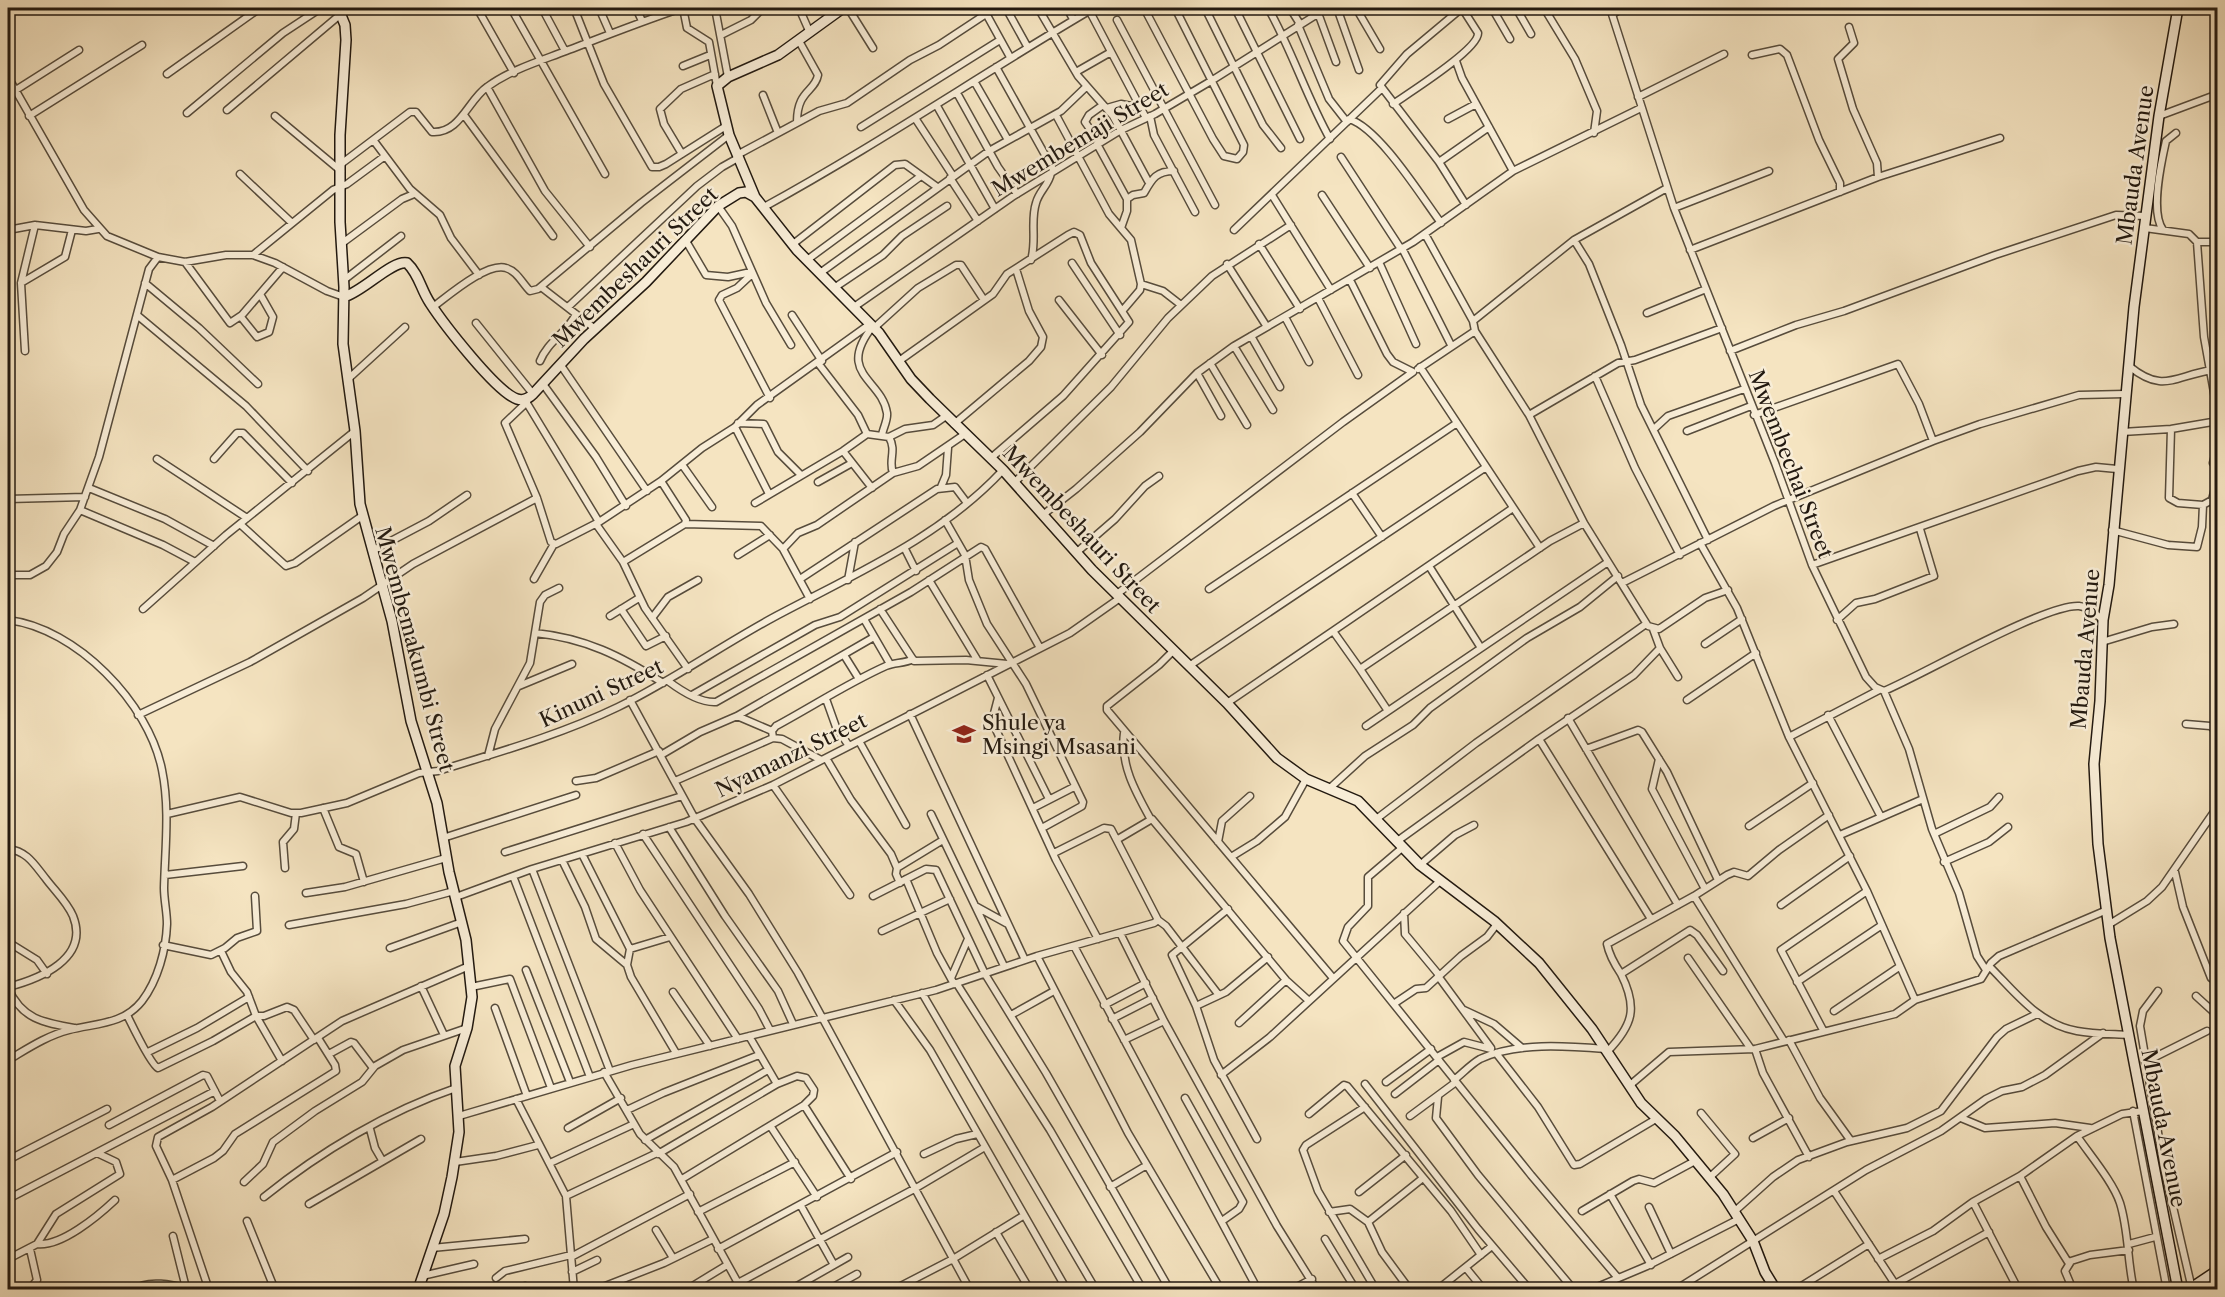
<svg xmlns="http://www.w3.org/2000/svg" width="2225" height="1297" viewBox="0 0 2225 1297" font-family="'Libre Caslon Text',serif">
  <style>
    .lines { fill: none; stroke-linecap: round; stroke-linejoin: round }
    .street-casing { stroke: #574c3c; stroke-width: 9 }
    .secondary-casing { stroke: #221910; stroke-width: 12 }
    .street { stroke: #f8edd7; stroke-width: 6 }
    .secondary { stroke: #f8edd7; stroke-width: 9 }
    .labels { text-anchor: middle; dominant-baseline: central; stroke-width: 5; stroke-linejoin: round; paint-order: stroke }
    .street-label { font-size: 21px; fill: #221910; stroke: #f8edd7 }
    .poi-label { font-size: 21px; fill: #221910; stroke: #f8edd7; text-anchor: start }
  </style>
  <rect width="100%" height="100%" fill="#f5e4c1"/>
  <filter id="stains"><feTurbulence type="fractalNoise" baseFrequency=".00333" numOctaves="4"/><feColorMatrix values="0 0 0 0 .2 0 0 0 0 .09 0 0 0 0 .02 0 0 0 .5 -.17"/></filter>
  <radialGradient id="worn" r=".72"><stop offset=".6" stop-color="#630" stop-opacity="0"/><stop offset="1" stop-color="#630" stop-opacity=".3"/></radialGradient>
  <g class="lines">
    <g class="street-casing">
      <path id="street" d="M477 8 514 73
        M511 8 605 174
        M542 8 565 51
        M574 8 604 84 652 167H659L666 164 726 126
        M599 8 610 33
        M636 8 642 21
        M683 8 687 28 709 42 717 86
        M715 8 728 77
        M799 8 810 33
        M828 8 832 17
        M848 8 873 48
        M983 8 1010 57
        M1006 8 1027 46
        M1038 8 1078 76 1113 116 1148 181
        M1067 8 1073 19
        M1144 8 1213 139 1224 156 1237 159 1243 152 1244 145 1175 8
        M1205 8 1263 125 1281 148
        M1235 8 1300 139
        M1268 8C1292 50 1306 96 1330 139
        M1290 8 1300 24
        M1337 8 1359 70
        M1356 8 1380 49
        M1462 8 1407 54 1380 85 1439 162 1466 205
        M1492 8 1510 39
        M1516 8 1531 34
        M1544 8 1575 59 1597 111 1594 133
        M1610 8 1674 208 1775 463 1812 565 1866 677 1875 687 1884 691C1924 674 2045 604 2079 606 2088 607 2096 614 2103 620
        M1089 10 1146 118
        M1318 13 1336 62
        M1613 14 1622 8
        M8 19V8
        M1117 20 1215 205
        M1298 25 1329 99 1347 122
        M1849 27 1854 43 1838 59 1853 109 1877 163 1878 177
        M721 35 751 20 763 8
        M1752 55 1780 49 1787 55 1819 140 1840 183V192
        M1456 61 1462 78 1513 171
        M683 66 710 55
        M996 67 1054 171
        M1076 72 1111 52
        M167 74 260 8
        M8 77 84 210 107 236 158 257 185 262 226 255H253L275 263 327 291 344 297
        M974 81 1008 140
        M487 87 545 191 590 247
        M957 93 998 167 1017 194
        M8 95 79 50
        M763 95 778 133
        M1638 97 1724 54
        M1393 104C1409 93 1479 49 1478 33L1462 8
        M937 106 995 209
        M1107 108 1121 104 1141 108
        M227 110 341 14
        M187 113 283 33 321 8
        M464 115 553 236
        M1056 115 1109 214 1131 240 1141 284 1140 290 1123 310
        M29 116 142 45
        M275 116 341 171
        M1150 116 1154 135 1195 212
        M2159 116 2218 94
        M915 118 953 176
        M1349 119C1379 128 1421 196 1441 223
        M1448 119 1476 104
        M797 122C797 90 815 92 818 75L799 41
        M861 127 1000 40
        M374 141 410 189 440 215 451 238 479 275
        M1099 142 1085 122 1089 115 1103 105
        M1097 144 1127 199V211L1121 228
        M682 154 664 124 660 109 681 89 715 74
        M737 155 819 111 847 103 910 60 939 45 986 14
        M1341 157 1401 249
        M1439 162 1489 127
        M341 164 410 112H416L432 132C460 134 468 100 487 87 510 70 540 61 566 51 605 36 643 21 682 8
        M240 174 292 223
        M950 178 978 221
        M1272 195 1331 290
        M1322 195 1370 268
        M1127 199 1133 195 1144 193C1152 179 1156 171 1174 171
        M718 206 732 226 766 303 791 345
        M764 207C877 145 983 73 1094 8
        M1674 208 1769 171
        M2145 228 2189 234 2197 242H2218
        M8 230 35 225 86 231 98 229
        M1234 230 1381 89
        M2163 230C2150 212 2161 163 2166 141L2176 133
        M1425 234 1473 321 1475 331 1529 415 1584 523 1648 626 1659 629 1705 598 1728 590
        M1574 240 1589 264 1621 345 1641 405 1708 540
        M686 241 706 275 728 277 751 272
        M2197 242 2204 337 2218 415
        M341 244 402 199 414 194
        M793 244 895 165 905 164 937 187
        M1259 244 1300 309
        M1402 248 1451 345
        M1690 250 1878 177 2000 138
        M253 255 333 190 347 184 385 156
        M807 260 921 176
        M1031 260C1037 241 1030 221 1036 203 1039 191 1049 185 1051 173
        M185 262 230 323 242 315 283 267
        M1379 262 1416 344
        M1072 263 1120 335
        M1227 264 1267 327
        M820 273 989 151 1061 111 1086 87
        M752 274 737 288 722 295 719 300 770 398
        M344 280 401 236
        M21 283 65 257 72 230
        M145 283 199 328 258 384
        M1141 284 1163 291 1181 305
        M541 287 594 328
        M834 288 883 255 902 236 947 206
        M1318 298 1358 375
        M1059 300 1102 355
        M433 307C448 296 487 262 506 268 517 271 522 283 530 291L538 289 641 203 729 135
        M568 307 697 186 722 167 738 158
        M854 307 1012 197 1121 130 1155 114 1211 81 1327 8
        M1647 313 1706 289
        M137 315 246 406 308 471
        M792 315 822 361
        M241 317 257 337 269 332 273 317 260 294
        M1285 317 1309 362
        M1473 321 1574 240 1667 188
        M476 323 533 394
        M873 326C835 374 882 379 887 413 888 420 883 428 882 435
        M874 328 918 288 956 265H961L984 300
        M1251 336 1280 387
        M1234 346 1273 410
        M25 351 21 283 35 225
        M1730 351 1796 325 1844 311 1995 255 2116 215 2146 216
        M540 361C548 341 567 333 576 314
        M899 361 993 294 1007 274 1068 235 1074 232 1080 235 1091 263 1129 322 1063 396 991 458
        M1210 363 1247 425
        M560 364 647 491
        M2129 366C2163 394 2174 376 2212 370
        M1420 367 1540 548
        M1418 369 1475 331
        M1197 373 1221 416
        M1595 376 1635 468 1680 555
        M347 380 405 327
        M543 384 596 457 626 506
        M8 389 9 406
        M525 400 599 522
        M527 402 505 423 537 498 551 542 556 544 599 522 661 481 702 448 735 427 757 405 870 324
        M1529 415 1618 363 1635 360 1722 328
        M1754 415 1898 364 1919 404 1933 441
        M738 423 764 424 778 452 800 474
        M954 424 1029 361 1041 347 1043 337 1029 311 1016 269
        M735 427 769 494
        M1654 429 1668 416 1744 389
        M2171 429 2169 498 2178 503 2203 505
        M1687 431 1751 406
        M2122 432 2171 429 2218 421
        M867 434 889 437 905 429 933 425 946 416
        M889 437C897 451 888 460 893 473
        M2218 444 2213 463 2218 468
        M843 451 872 488
        M157 459 247 518
        M214 459 237 433H243L292 483
        M683 466 712 507
        M818 482 852 463
        M1015 482 1111 387 1168 318 1212 276 1291 225
        M8 485V499
        M941 487 946 475 948 448
        M89 488 165 519 214 546
        M1352 493 1382 537
        M8 499 85 497
        M755 503 843 451 867 434 858 415 818 363
        M1513 508 1333 631 1360 669 1550 541 1584 523
        M80 510 163 545 195 562
        M1044 514 1076 489 1140 432 1197 373 1234 346 1413 242 1513 171 1641 108
        M945 520 965 555 969 580 987 624 1026 684 1083 802 1082 806 1042 828
        M240 524 286 566 295 563 362 516
        M596 524 623 562 645 608 688 669
        M685 524 761 526 783 549 810 599
        M2112 530 2168 545 2197 547 2202 527 2203 505 2212 500 2218 476
        M1700 543 1737 608 1789 737 1867 891 1915 1000
        M783 549 798 533 817 525 893 473 918 466 965 434
        M905 549 916 571
        M372 551 429 521 467 495
        M1077 552 1115 519 1145 486 1159 476
        M738 555 770 535
        M623 562 685 524 686 520 661 481
        M1812 565 2078 471 2096 467 2117 469
        M1429 566 1481 648
        M8 575H30L46 566 57 552 64 534 80 510 99 457 149 269 158 257
        M534 579 554 544
        M800 579 937 489 955 487 967 503
        M848 580 855 542
        M929 580 978 661
        M1622 583 1774 506 1933 441 1980 424 2079 395 2125 394
        M1209 589 1457 423
        M1117 594 1343 422 1413 372 1393 362 1387 354 1350 280
        M143 609 226 535 355 431
        M621 609 646 646 666 636
        M880 609 914 661 966 660 1007 664
        M610 616 639 598
        M652 618 668 597 698 580
        M864 619 890 664
        M8 620C76 628 149 703 162 770 170 809 165 848 164 888 164 900 167 912 167 924 166 950 158 980 142 1001 123 1025 96 1023 69 1030 46 1036 27 1049 8 1060
        M1837 620 1856 603 1875 599 1934 576 1920 529
        M1653 629 1660 648 1678 677
        M535 633C585 638 621 656 663 683
        M2102 642 2152 627 2174 624
        M1705 644 1742 619
        M1173 651 1159 665 1107 706V710L1333 978
        M844 655 859 679
        M1189 666 1486 467
        M1360 669 1388 711
        M987 675 1049 799
        M668 681C680 690 700 703 716 702L911 592 981 547 985 549 1040 648
        M519 686 572 664
        M1884 691 1909 749 1932 829 1959 893 1977 956 1986 970
        M692 695 815 625 840 617 958 543
        M998 698 992 721 1056 860 1098 939
        M826 699 836 727 849 746
        M630 700 695 819 749 894 798 973 970 1290
        M1687 700 1756 653
        M1227 703 1333 631
        M910 714 1025 960
        M138 715 250 662 363 598 413 564 537 498
        M1828 715 1881 817
        M737 716 772 731
        M1568 718 1678 905
        M2186 724 2210 726 2218 732
        M1366 726 1608 562
        M1124 733C1120 764 1135 791 1150 818
        M1789 737 1879 690
        M773 738 772 731 776 726C813 706 848 683 886 666 895 662 904 664 913 659
        M1539 739 1651 919
        M859 741 906 825
        M1586 749 1638 730 1642 732 1667 772 1718 880
        M661 755 700 732 737 716 874 637
        M488 756 495 729 530 663 540 602 545 595 559 588
        M826 758 851 800 891 854 897 868
        M1659 759 1652 789 1705 889
        M576 781 596 778 659 751
        M675 781 773 738 782 739 821 760
        M773 785 850 895
        M1330 788 1365 756 1413 725 1430 708 1527 638 1580 607 1618 576
        M323 808 339 847 356 854 364 882
        M1033 808 1074 787
        M167 814 240 797 291 813H301L347 803 419 773 438 771C499 752 560 735 618 707 673 680 722 645 776 616 855 574 941 537 1003 470
        M931 814 1004 966
        M1375 820 1476 743 1646 624
        M1749 826 1813 783
        M669 827 725 916 778 991 793 1024
        M643 834 759 1009 770 1030
        M1934 834 1990 807 1999 797
        M1840 835 1923 799
        M443 838 576 795
        M1118 839 1152 819 1286 980 1308 1000
        M1218 842 1222 821 1250 796
        M1396 842 1539 739 1634 675 1660 648
        M615 843 640 890 738 1039
        M1402 848 1368 877V906L1348 927 1343 941 1531 1175 1618 1278
        M8 849C27 851 34 864 46 879 55 891 67 902 73 916 90 959 39 979 8 987
        M505 852 682 796
        M1054 853 1104 828 1111 829 1158 920 1166 926 1218 994
        M582 854 630 949 627 965 631 977 676 1053
        M1231 857 1257 841 1285 817 1306 779
        M562 860 585 907 596 939 627 965
        M1944 862 1989 842 2008 827
        M1420 865 1455 835 1474 825
        M285 868 283 842 294 829 296 813
        M532 869 610 1071
        M2175 872 2183 907 2211 978 2218 982
        M165 875 243 866
        M513 876 590 1077
        M906 879 937 953 954 984
        M900 883 896 874 897 868 943 840
        M306 893 345 887 446 858
        M873 896 926 869 936 870 985 974 1046 1073 1170 1290
        M1694 896 1784 1041
        M456 897 532 869 686 822 773 785 1070 633 1120 598
        M1781 905 1850 856
        M977 907 1006 923
        M1228 909 1172 955 1196 1006 1214 1060 1257 1139
        M1404 913 1405 934 1439 975
        M289 925 406 904 454 891
        M2108 925 2147 901 2162 887 2218 806
        M882 931 950 899
        M1120 933 1164 1021 1277 1226 1317 1290
        M8 942 37 960 47 974
        M163 945 211 955 225 948 237 938 257 931 255 896
        M1074 946 1258 1290
        M390 948 462 922
        M630 949 670 937
        M221 951 231 972 247 992 256 1016 282 1061
        M1037 956 1128 1133 1221 1290
        M1688 958 1751 1049
        M1989 966C2015 992 2038 1024 2077 1031 2093 1034 2111 1034 2128 1035
        M526 970 570 1082
        M1621 974 1690 930 1697 935 1723 971
        M1438 976 1491 1048
        M951 978 968 939
        M1797 982 1882 925
        M957 984 1050 1130 1143 1290
        M421 986 444 1035
        M471 987 510 979 551 1088
        M8 988C22 1020 45 1023 75 1028
        M2158 991 2143 1011 2140 1026 2164 1168 2192 1289
        M673 992 710 1046
        M922 993 1096 1290
        M2196 996 2218 1016
        M894 1000 930 1050 1067 1290
        M1395 1003 1416 989 1426 988 1461 956 1487 937 1497 924
        M1104 1005 1146 983
        M1196 1006 1226 992 1268 957
        M495 1008 527 1096
        M1464 1010 1494 1024 1522 1048
        M1834 1011 1899 967
        M127 1015C132 1025 151 1065 158 1068L213 1041 256 1016H264L287 1007 294 1010 314 1040
        M1011 1015 1054 991
        M1112 1019 1153 998
        M1239 1023 1286 980
        M1823 1030 1781 950 1867 891
        M749 1036 777 1084
        M1124 1040 1164 1021
        M1789 1040 1820 1098 1851 1141
        M1755 1049 1763 1073 1809 1157
        M148 1052 197 1028 249 997
        M1607 1052C1633 1025 1638 1008 1621 974 1615 965 1609 954 1607 944L1694 896 1727 875 1734 872 1748 876 1779 850 1829 815
        M1496 1053 1538 1107 1574 1165 1580 1164 1656 1119
        M329 1054 351 1042 354 1043 373 1068
        M1437 1057 1464 1042 1491 1049
        M2145 1062 2207 1031
        M604 1072 640 1134 674 1167 738 1283 916 1188 985 1147
        M1221 1075 1270 1037 1440 881
        M1454 1080C1463 1073 1471 1064 1480 1059 1516 1042 1567 1046 1606 1049
        M1386 1082 1431 1049
        M1365 1084 1478 1229 1530 1290
        M1629 1086 1669 1052 1755 1049 1895 1014 1915 1000 1981 979 1991 963 1999 956 2107 910
        M1395 1094 1439 1060
        M1438 1097 1436 1118 1478 1175 1574 1290
        M1185 1098 1243 1202 1239 1209 1222 1221
        M516 1099 566 1196 574 1290
        M804 1105 851 1179
        M1365 1107 1306 1145 1303 1150 1318 1191 1376 1290
        M627 1110 663 1093 759 1055
        M2133 1111 2167 1290
        M1701 1113 1735 1154 1710 1177
        M1309 1114 1344 1085 1347 1086 1451 1211 1481 1255
        M459 1116 632 1065 936 990 1037 956 1154 923 1158 920
        M1410 1116 1456 1082
        M1961 1118 1985 1128 2055 1123 2090 1128
        M109 1125 203 1075 207 1076 220 1101
        M771 1127 817 1197
        M568 1128 621 1098
        M370 1129 375 1148 382 1160
        M2077 1136C2090 1155 2113 1182 2120 1203 2129 1232 2127 1261 2134 1290
        M1753 1138 1789 1118
        M645 1140 768 1070
        M658 1154 777 1084 797 1076 806 1078 814 1090 813 1096 804 1105 682 1179
        M924 1154 956 1139 977 1134
        M8 1160 107 1109
        M455 1162 496 1156 538 1145
        M550 1163 634 1124
        M2020 1176 2046 1227 2068 1262 2090 1255 2129 1250
        M172 1180 214 1158 223 1151 235 1134 336 1071 335 1065 318 1038
        M244 1182 263 1164 273 1142 315 1111 362 1082 375 1066 403 1050 467 1028
        M1110 1187 1147 1165
        M1834 1191 1899 1290
        M1359 1192 1406 1155
        M1610 1194 1651 1265
        M566 1196 657 1153
        M264 1197C320 1152 388 1111 456 1088
        M8 1199 215 1091
        M1973 1202 2018 1289
        M309 1204 421 1139
        M801 1206 834 1265
        M1649 1207 1671 1254
        M1582 1211 1633 1181 1639 1179 1654 1183 1695 1161
        M1735 1211 1773 1177 1798 1160 1847 1142 1907 1128 1941 1111 1997 1037 2006 1029 2037 1014
        M698 1212 795 1162
        M1329 1212 1350 1209 1368 1222
        M247 1221 275 1290
        M656 1230 673 1258
        M996 1232 1030 1290
        M173 1236 186 1288
        M1325 1239 1356 1290
        M37 1244C61 1247 98 1216 115 1200
        M2129 1244 2155 1237
        M432 1248 525 1239
        M718 1249 897 1152
        M571 1257 690 1194
        M8 1259 37 1244 56 1214 120 1174 116 1162 97 1153
        M1878 1259 1933 1231 1973 1202 2020 1176 2077 1136 2122 1114 2143 1111
        M2070 1263 2065 1271 2073 1290
        M1466 1268 1484 1290
        M572 1272 597 1260
        M422 1276 474 1264
        M496 1278 505 1271 571 1255
        M1895 1284 1989 1232
        M29 1290 37 1280 30 1249
        M134 1290C148 1278 177 1286 194 1290
        M209 1290 172 1180 156 1146 158 1137 212 1107 342 1021 469 966
        M329 1290H343
        M510 1290 525 1286 530 1290
        M595 1290 664 1263 713 1239
        M686 1290 727 1265
        M726 1290 738 1283
        M790 1290 848 1257
        M828 1290 857 1274
        M893 1290 953 1259 1023 1216
        M1291 1290 1312 1279
        M1410 1290 1382 1252 1368 1222 1423 1178
        M1437 1290 1492 1246
        M1590 1290 1647 1266 1739 1219
        M1675 1290 1866 1170 1941 1131 1986 1099 2002 1091 2022 1087 2045 1075 2103 1033
        M1795 1290 1869 1244"/>
    </g>
    <g class="secondary-casing">
      <path id="secondary" d="M338 8 345 25 346 40 340 135V222L344 287 343 344 355 431 360 504 392 621 411 721 437 803 449 872 466 940 472 997 467 1028 455 1066 459 1132 452 1177 444 1214 418 1290
        M2178 8 2159 116 2134 307 2109 585 2103 620 2100 701 2094 764 2098 844 2110 938 2178 1290
        M755 197 729 135 717 86 728 77 778 55 843 8
        M344 297C364 291 392 260 407 263 419 274 421 290 430 303 443 323 496 392 517 399 523 401 529 398 533 394L584 339 646 282 718 206 739 193 746 192 755 197 797 250 879 333 911 379 930 399 1003 470 1092 570 1227 703 1277 758 1306 779 1358 801 1420 865 1494 921 1539 963 1592 1029 1641 1103 1675 1136 1723 1194 1753 1241 1765 1272 1776 1290
        M2188 1290 2218 1270"/>
    </g>
    <use href="#street" class="street"/>
    <use href="#secondary" class="secondary"/>
  </g>
  <defs>
    <g id="school-bare" transform="scale(1.8)"><path d="M0-5L7-2L0 1L-7-2ZM-4 1L0 2.5L4 1V4Q0 6-4 4Z" fill="#8f2418" stroke="#f8edd7" stroke-width="2.5" paint-order="stroke"/></g>
  </defs>
  <g fill-rule="evenodd">
    <use href="#school-bare" x="964" y="734"/>
  </g>
  <g class="labels">
    <g class="street-label">
      <text transform="translate(1080 139) rotate(-31)">Mwembemaji Street</text>
      <text transform="translate(2135 165) rotate(-82)">Mbauda Avenue</text>
      <text transform="translate(635 267) rotate(-44)">Mwembeshauri Street</text>
      <text transform="translate(1791 464) rotate(69)">Mwembechai Street</text>
      <text transform="translate(1082 529) rotate(47)">Mwembeshauri Street</text>
      <text transform="translate(415 649) rotate(75)">Mwembemakumbi Street</text>
      <text transform="translate(2085 649) rotate(-85)">Mbauda Avenue</text>
      <text transform="translate(601 693) rotate(-25)">Kinuni Street</text>
      <text transform="translate(791 755) rotate(-26)">Nyamanzi Street</text>
      <text transform="translate(2164 1128) rotate(79)">Mbauda Avenue</text>
    </g>
    <g class="poi-label">
      <text x="982" y="722">Shule ya<tspan x="982" dy="24">Msingi Msasani</tspan></text>
    </g>
  </g>
  <rect width="2225" height="1297" fill="none" stroke="#f5e4c1" stroke-width="30"/>
  <rect x="9" y="9" width="2207" height="1279" fill="none" stroke="#221910" stroke-width="3"/>
  <rect x="15" y="15" width="2195" height="1267" fill="none" stroke="#221910" stroke-width="1.5"/>
  <rect width="100%" height="100%" filter="url(#stains)"/>
  <rect width="100%" height="100%" fill="url(#worn)"/>
</svg>
